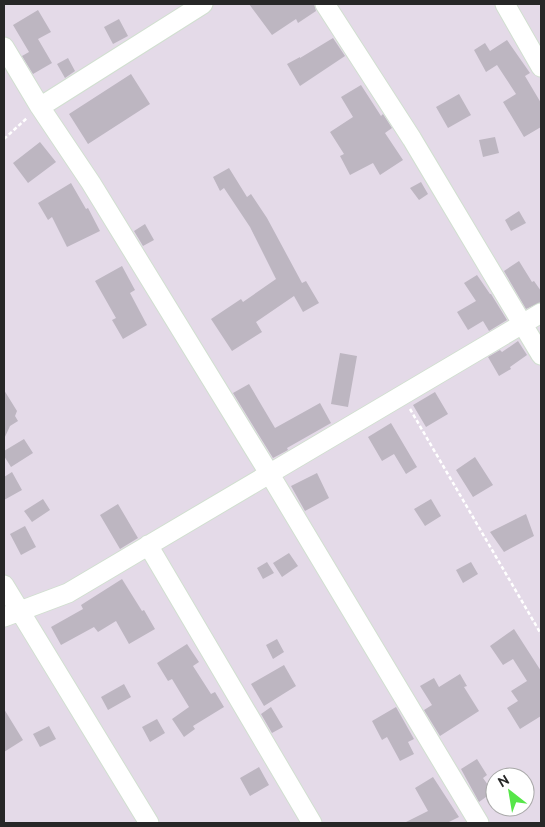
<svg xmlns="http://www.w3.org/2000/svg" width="545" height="827" viewBox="0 0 545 827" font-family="Ubuntu,sans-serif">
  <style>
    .building { fill: #bdb6c1 }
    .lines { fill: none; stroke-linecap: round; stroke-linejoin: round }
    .minor-casing { stroke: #d1dfd0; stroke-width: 21 }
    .path { stroke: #fff; stroke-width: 2.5; stroke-dasharray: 4 2.5; stroke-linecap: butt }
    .minor { stroke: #fff; stroke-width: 19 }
  </style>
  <rect width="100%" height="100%" fill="#e4dae8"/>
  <path class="building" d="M249 4H314L316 11 298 23 296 19 272 35Z
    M38 10 51 32 38 39 52 63 33 74 22 56 29 52 13 25Z
    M119 19 128 36 113 44 104 27Z
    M333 38 345 56 300 86 287 64 300 57V58Z
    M507 40 530 73 525 76 541 103V127L524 137 503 102 516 94 497 65 486 72 474 50 485 43 490 51Z
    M68 58 75 71 65 78 57 64Z
    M131 74 150 104 88 144 69 114Z
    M361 85 381 116 383 114 392 128 385 133 403 160 380 175 373 163 350 175 340 156 344 154 330 132 353 117 341 97Z
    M459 94 471 115 448 128 436 107Z
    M495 137 499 153 483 157 479 140Z
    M40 142 56 162 28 183 13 163Z
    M229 168 247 197 251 194 267 218 302 283 306 281 319 303 303 312 294 296 256 322 262 332 232 351 211 319 241 299 243 302 276 279 250 227 224 188 220 191 213 177Z
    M421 182 428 194 419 200 410 188Z
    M71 183 86 209 88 208 100 231 67 247 52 217 48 220 38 203Z
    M519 211 526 223 511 231 505 220Z
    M145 224 154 240 143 246 134 231Z
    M519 261 532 282 534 281 541 291V302L526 309 504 271Z
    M122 266 135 290 130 293 147 325 123 339 112 320 116 318 95 281Z
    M477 275 490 294H491L507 320 489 331 483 321 468 330 457 312 476 301 464 283Z
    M518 341 527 355 510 367 511 369 499 376 488 357 500 350 502 352Z
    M340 353 357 356 348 407 331 404Z
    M249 384 275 428 320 403 331 423 287 448 288 450 273 458 233 393Z
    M4 390 17 411 15 416 18 421 10 426 4 439Z
    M435 392 448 414 426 427 413 405Z
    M391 423 417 467 406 474 394 454 382 461 368 437Z
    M24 439 33 453 11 467 4 456V451Z
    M475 457 493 485 473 497 456 470Z
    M12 472 22 490 4 500V477Z
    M317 473 329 498 305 511 291 486Z
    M43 499 50 510 32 522 24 511Z
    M431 499 441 516 425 526 414 509Z
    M118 504 138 538 120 549 100 515Z
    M526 514 534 536 504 552 490 532Z
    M25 526 36 547 21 555 10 534Z
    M289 553 298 566 282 577 273 563Z
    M267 562 274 573 263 579 257 568Z
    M471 562 478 574 463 583 456 570Z
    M122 579 142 611 144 610 155 629 129 644 116 621 98 632 94 627 61 645 51 627 83 609 81 605Z
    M514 629 541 671V716L520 729 507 708 518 701 511 691 527 681 513 659 503 665 490 646Z
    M277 639 284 652 273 659 266 645Z
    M187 644 199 662 193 666 211 694 215 692 224 707 193 726 195 729 184 737 172 719 189 707 172 679 168 681 157 663Z
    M284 665 296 686 264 706 251 684Z
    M460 674 467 686 464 687 479 711 440 736 424 710 432 705 420 686 434 678 439 687Z
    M124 684 131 697 108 710 101 697Z
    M271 707 283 727 272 733 261 714Z
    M396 707 414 739 408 742 414 754 400 761 387 737 382 740 372 721Z
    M4 709 23 740 4 752Z
    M157 719 165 733 150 742 142 727Z
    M49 726 56 739 40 747 33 734Z
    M477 759 487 775 483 778 493 792 479 802 461 769Z
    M259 767 269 785 250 796 240 778Z
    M433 777 459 817 447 823H404L428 811 415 788Z"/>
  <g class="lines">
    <g class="minor-casing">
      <path id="minor" d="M325 4 412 139 541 355
        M505 4 541 67
        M4 47 40 107 91 183 269 473 479 823
        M40 107 203 4
        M148 545 312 823
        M4 585 149 823
        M4 617 68 593 541 313"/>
    </g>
    <path class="path" d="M4 139 27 118
      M410 409 541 634"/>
    <use href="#minor" class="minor"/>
  </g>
  <rect width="545" height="827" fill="none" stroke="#272727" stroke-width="10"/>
  <g transform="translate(510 792) rotate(329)"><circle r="24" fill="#ffffff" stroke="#a9a9a9"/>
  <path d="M0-4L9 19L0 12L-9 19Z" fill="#56e649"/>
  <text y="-8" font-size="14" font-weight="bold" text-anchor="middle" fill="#272727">N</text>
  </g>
</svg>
